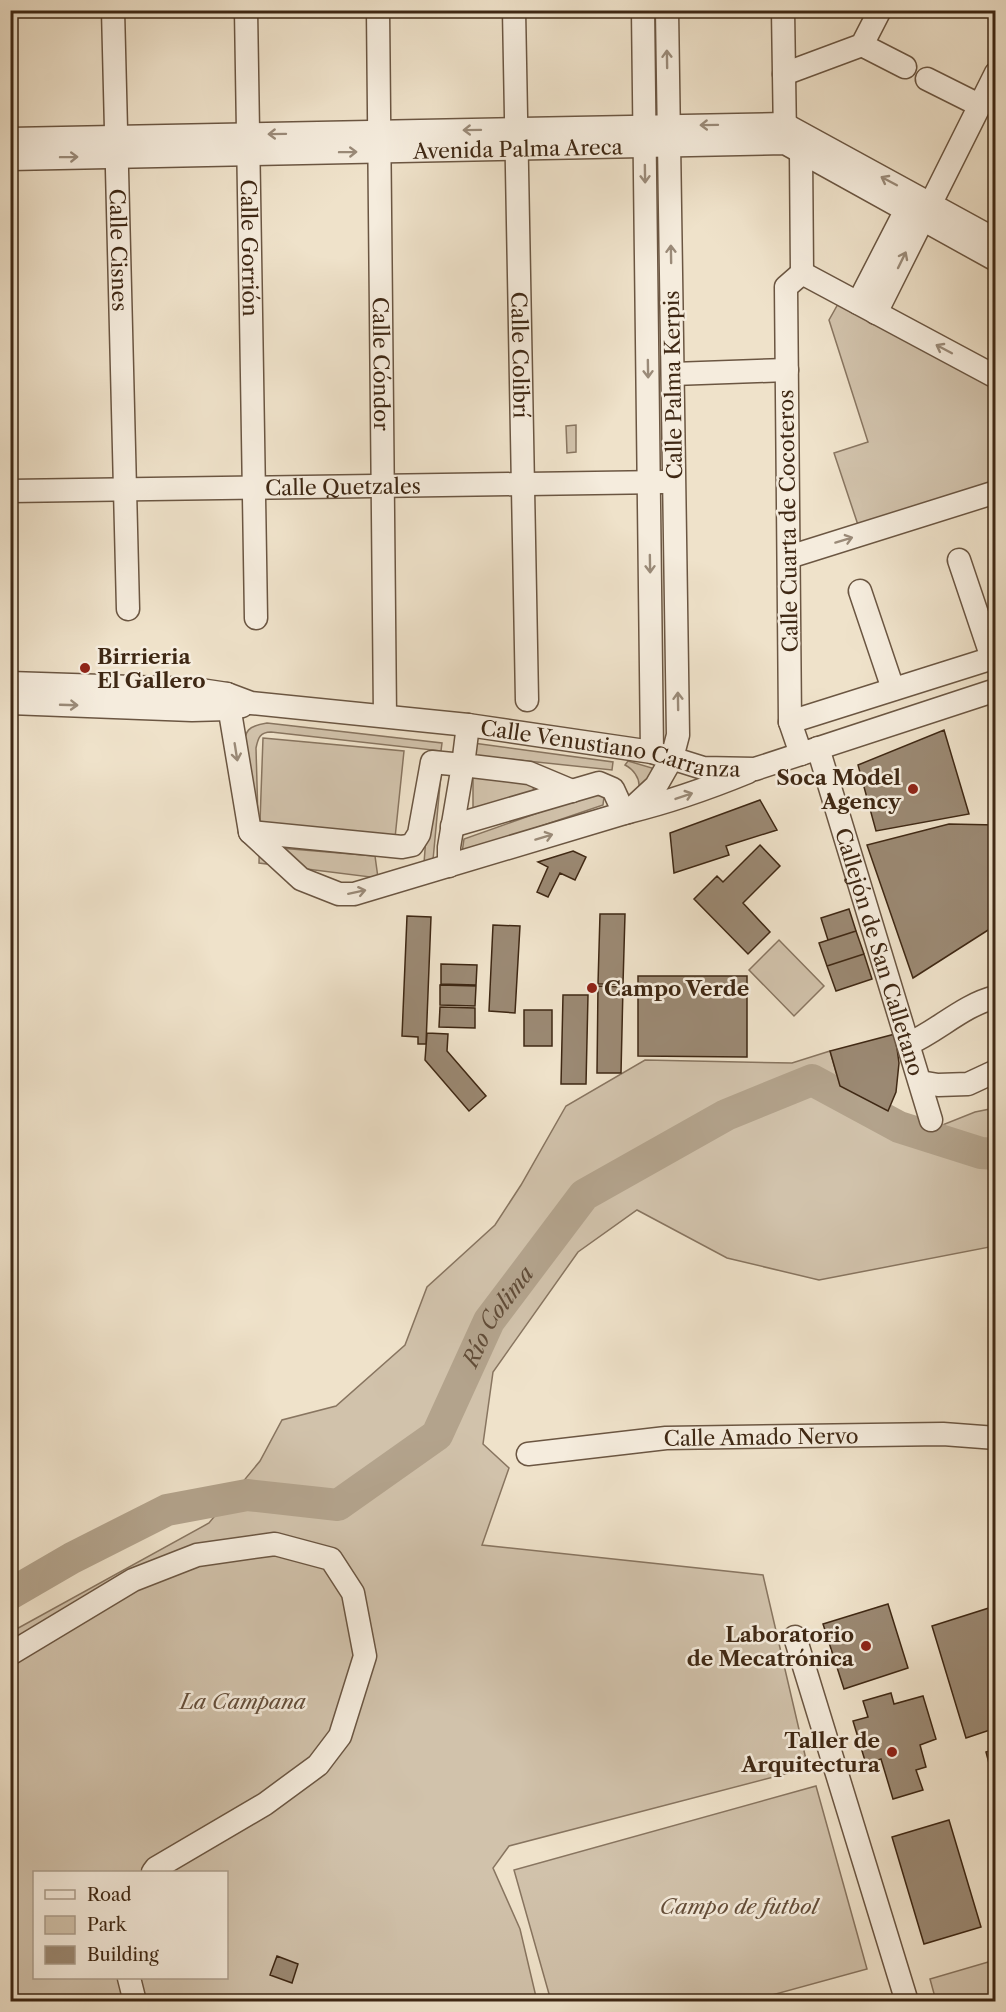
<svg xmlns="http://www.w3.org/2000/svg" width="1006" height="2012" viewBox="0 0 1006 2012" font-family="'Libre Caslon Text',serif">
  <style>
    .green { fill: #d1c2ab; stroke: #887560; stroke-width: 1.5; fill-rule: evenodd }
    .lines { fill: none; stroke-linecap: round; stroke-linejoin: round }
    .river { stroke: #b3a38c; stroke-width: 32 }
    .building { fill: #9b8973; stroke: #3f2814; stroke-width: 1.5 }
    .minor-casing { stroke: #6b5642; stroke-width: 25 }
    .minor { stroke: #f5ecdd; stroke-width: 22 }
    .oneway { stroke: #9a8a78 }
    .poi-dot { fill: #8f2418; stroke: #f5ecdd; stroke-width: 2 }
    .labels { text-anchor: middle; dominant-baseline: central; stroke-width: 5; stroke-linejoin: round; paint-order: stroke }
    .street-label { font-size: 21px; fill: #3f2814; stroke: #f5ecdd }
    .poi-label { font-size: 21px; font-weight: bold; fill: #3f2814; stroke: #f5ecdd; text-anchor: end }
    .park-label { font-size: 21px; font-style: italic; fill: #644e3a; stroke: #f5ecdd }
    .water-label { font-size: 22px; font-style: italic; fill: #624d38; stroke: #f5ecdd }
  </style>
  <rect width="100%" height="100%" fill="#efe2ca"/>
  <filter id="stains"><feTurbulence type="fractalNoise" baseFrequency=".00333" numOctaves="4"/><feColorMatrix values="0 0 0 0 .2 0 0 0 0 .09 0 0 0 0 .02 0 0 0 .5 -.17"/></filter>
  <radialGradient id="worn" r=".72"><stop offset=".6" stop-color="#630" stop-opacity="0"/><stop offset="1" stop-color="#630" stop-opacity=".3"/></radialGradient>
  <path class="green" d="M838 304 992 384 996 395 995 484 859 528 834 453 868 442 829 320Z
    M576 425V452L567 453 566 426Z
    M267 723 442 743 441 751 271 732C260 732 258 738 256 748L259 855 243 748C245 730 248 726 267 723Z
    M263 738 404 751 395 838 260 822Z
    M473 743 613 762 612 770 471 755Z
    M628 761 652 768 653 773 639 787C640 778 633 769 625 765Z
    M431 773 441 774 433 860 424 863Z
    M473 778 532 779 534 794 473 808Z
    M597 792 604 796 603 805 462 853 464 839Z
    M260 826 268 847 375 856 378 878 259 863Z
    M779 940 824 986 794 1016 749 970Z
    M830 1051 840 1086 925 1132 975 1112 995 1108V1246L819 1280 727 1258 637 1210 578 1252 493 1372 483 1444 509 1468 482 1545 763 1575 808 1768 509 1846 493 1868 520 1929 537 2001 11 2002V1632L209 1523 260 1461 282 1420 336 1406 405 1345 427 1287 495 1225 521 1185 566 1106 645 1060 792 1063ZM34 1872H226V1978H34Z
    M816 1786 867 1969 750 2001H551L514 1870Z
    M995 1960V2001H936L930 1979Z"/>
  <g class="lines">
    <path class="river" id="s1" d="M10 1594 72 1558 167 1510 247 1495 338 1505 437 1435 489 1321 584 1195 726 1115 812 1080 899 1127 981 1153 996 1154"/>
  </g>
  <path class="building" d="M944 730 969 814 876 831 858 765Z
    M760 800 777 830 726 846 729 855 674 873 670 833Z
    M949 824 996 825V925L913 978 867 845Z
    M760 845 780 866 743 903 770 932 748 954 694 899 717 876 723 882Z
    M573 851 586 857 575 880 560 873 548 897 537 892 548 867 538 862Z
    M849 909 856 931 828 940 821 918Z
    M600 914H625L623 984H598Z
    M407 916 431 917 426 1044H418V1037L402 1036Z
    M493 925 520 926 515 1013 489 1011Z
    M856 931 864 954 827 966 819 943Z
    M864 954 872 979 836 991 827 966Z
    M441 964 477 965 476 985 441 984Z
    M638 976H747V1057L638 1056Z
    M440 985 476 986 475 1006 440 1005Z
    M598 986 623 987 621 1073H597Z
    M563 995H588L586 1084H561Z
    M440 1007 475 1008V1028L439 1027Z
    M524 1010H552V1046H524Z
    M427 1033 448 1034 447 1051 486 1096 469 1111 425 1060Z
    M895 1034 899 1063 896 1092 888 1111 840 1086 830 1051Z
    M888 1604 908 1668 844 1689 823 1624Z
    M992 1607 996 1617V1728L966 1738 932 1626Z
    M891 1693 894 1704 923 1696 936 1739 920 1745 926 1767 916 1770 923 1790 893 1799 881 1759 866 1764 853 1721 868 1717 863 1701Z
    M996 1749V1786H995L986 1752Z
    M949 1820 981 1927 924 1944 892 1837Z
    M277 1956 298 1964 292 1983 270 1975Z"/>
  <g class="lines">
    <g class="minor-casing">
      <g id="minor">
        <path id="s2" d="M113 10 128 609"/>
        <path id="s3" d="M246 10 256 618"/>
        <path id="s4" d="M378 10 385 716"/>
        <path id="s5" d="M514 10 527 700"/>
        <path d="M643 10 652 752"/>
        <path d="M783 10 785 138"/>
        <path d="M862 45 905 67"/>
        <path d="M784 74 862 45 880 10"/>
        <path d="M927 79 979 105"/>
        <path d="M10 139 784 124 996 240"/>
        <path d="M801 152 802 273"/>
        <path id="s6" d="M10 159 785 143 996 260"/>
        <path d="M858 303 912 198"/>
        <path d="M876 313 996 73"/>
        <path d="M673 374 787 370"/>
        <path id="s7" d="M10 491 664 482"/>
        <path d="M789 557 996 492"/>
        <path d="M959 560 992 658"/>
        <path d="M860 591 893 689"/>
        <path id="s8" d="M10 683 194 689 227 694 251 703 468 725 652 752 703 768 755 769 996 690"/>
        <path d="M227 694 250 832 301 879 339 894H354L628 812C669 802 709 788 748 772"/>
        <path d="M10 703 192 710 229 709 242 706"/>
        <path d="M790 722 996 657"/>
        <path d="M468 725 463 765 529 773 572 791"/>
        <path id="s9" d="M818 748 931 1120"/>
        <path d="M801 754 790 722 786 287 802 273 996 377"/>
        <path d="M628 812 656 786 672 758 678 735 667 10"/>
        <path d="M452 826 599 783 613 789 624 813"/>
        <path d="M250 832 402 847 412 845 419 834 432 762 463 765 449 847V866"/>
        <path d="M908 1044C938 1031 963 1005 996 997"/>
        <path d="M920 1082 938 1085 968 1084 996 1071"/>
        <path id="s10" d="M528 1454 666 1438 943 1434 996 1438"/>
        <path d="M795 1637 907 2002"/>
        <path d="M10 1654 133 1580 197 1555 275 1544 331 1559 353 1593 365 1656 340 1736 318 1765 265 1804 156 1868 153 1872"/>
        <path d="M129 1978 135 2002"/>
      </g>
    </g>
    <use href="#minor" class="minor"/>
  </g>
  <defs><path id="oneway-shaft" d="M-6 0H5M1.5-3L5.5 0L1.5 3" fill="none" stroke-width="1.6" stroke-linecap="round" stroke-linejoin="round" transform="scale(1.5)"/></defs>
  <g class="oneway">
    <use href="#oneway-shaft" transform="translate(667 59) rotate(-91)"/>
    <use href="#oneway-shaft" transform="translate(709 125) rotate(179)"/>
    <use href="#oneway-shaft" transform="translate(472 130) rotate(179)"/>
    <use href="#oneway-shaft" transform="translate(277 134) rotate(179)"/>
    <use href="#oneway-shaft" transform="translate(348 152) rotate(-1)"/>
    <use href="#oneway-shaft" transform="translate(69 157) rotate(-1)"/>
    <use href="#oneway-shaft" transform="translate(645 174) rotate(89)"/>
    <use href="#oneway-shaft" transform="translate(889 181) rotate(-152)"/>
    <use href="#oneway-shaft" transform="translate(671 254) rotate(-91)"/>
    <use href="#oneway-shaft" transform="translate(902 260) rotate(-64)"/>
    <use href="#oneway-shaft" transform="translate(944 349) rotate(-152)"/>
    <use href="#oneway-shaft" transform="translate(648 369) rotate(89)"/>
    <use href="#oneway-shaft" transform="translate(844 540) rotate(-17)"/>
    <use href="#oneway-shaft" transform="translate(650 564) rotate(89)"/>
    <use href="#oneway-shaft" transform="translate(678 701) rotate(-91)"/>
    <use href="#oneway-shaft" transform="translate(69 705) rotate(2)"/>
    <use href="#oneway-shaft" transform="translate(236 752) rotate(81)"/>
    <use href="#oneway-shaft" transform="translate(684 796) rotate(-19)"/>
    <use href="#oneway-shaft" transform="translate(544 837) rotate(-17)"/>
    <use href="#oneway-shaft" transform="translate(357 892) rotate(-12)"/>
  </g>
  <g class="poi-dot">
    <circle cx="85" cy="668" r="6"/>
    <circle cx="913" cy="789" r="6"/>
    <circle cx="592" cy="988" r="6"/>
    <circle cx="866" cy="1646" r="6"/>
    <circle cx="892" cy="1752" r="6"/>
  </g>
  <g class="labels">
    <g class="street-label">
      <text stroke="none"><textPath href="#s6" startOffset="508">Avenida Palma Areca</textPath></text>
      <text stroke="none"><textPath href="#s3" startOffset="238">Calle Gorrión</textPath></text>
      <text stroke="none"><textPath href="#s2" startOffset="240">Calle Cisnes</textPath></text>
      <text stroke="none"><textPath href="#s5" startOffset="345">Calle Colibrí</textPath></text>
      <text stroke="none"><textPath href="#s4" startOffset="354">Calle Cóndor</textPath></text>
      <text transform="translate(673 385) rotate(-91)">Calle Palma Kerpis</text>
      <text stroke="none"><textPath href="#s7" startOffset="333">Calle Quetzales</textPath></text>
      <text transform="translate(788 521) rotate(-91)">Calle Cuarta de Cocoteros</text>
      <text stroke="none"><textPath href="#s8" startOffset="606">Calle Venustiano Carranza</textPath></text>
      <text stroke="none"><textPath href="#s9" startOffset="213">Callejón de San Calletano</textPath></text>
      <text stroke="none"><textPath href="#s10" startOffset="234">Calle Amado Nervo</textPath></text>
    </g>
    <g class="poi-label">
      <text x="97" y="656" text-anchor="start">Birrieria<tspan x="97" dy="24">El Gallero</tspan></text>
      <text x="901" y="777">Soca Model<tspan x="901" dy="24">Agency</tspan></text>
      <text x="604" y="988" text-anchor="start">Campo Verde</text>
      <text x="854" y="1634">Laboratorio<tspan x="854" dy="24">de Mecatrónica</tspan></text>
      <text x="880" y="1740">Taller de<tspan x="880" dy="24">Arquitectura</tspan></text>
    </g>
    <g class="park-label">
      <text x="243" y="1701">La Campana</text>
      <text x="739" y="1906">Campo de futbol</text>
    </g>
    <g class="water-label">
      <text stroke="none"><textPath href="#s1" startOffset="606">Río Colima</textPath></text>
    </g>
  </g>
  <rect width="1006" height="2012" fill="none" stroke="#efe2ca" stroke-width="36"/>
  <rect x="12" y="12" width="982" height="1988" fill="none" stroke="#3f2814" stroke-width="3"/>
  <rect x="18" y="18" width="970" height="1976" fill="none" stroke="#3f2814" stroke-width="1.5"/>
  <rect x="33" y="1871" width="195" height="108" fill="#f5ecdd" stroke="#ac9e8d" stroke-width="1.5"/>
  <rect x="45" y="1890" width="30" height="9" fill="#f5ecdd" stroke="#ac9e8d" stroke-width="1.5"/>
  <text x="87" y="1901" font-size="18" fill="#3f2814">Road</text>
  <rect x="45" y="1916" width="30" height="18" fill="#d1c2ab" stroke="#ac9e8d" stroke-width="1.5"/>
  <text x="87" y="1931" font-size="18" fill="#3f2814">Park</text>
  <rect x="45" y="1946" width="30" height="18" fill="#9b8973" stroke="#ac9e8d" stroke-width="1.5"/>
  <text x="87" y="1961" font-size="18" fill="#3f2814">Building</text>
  <rect width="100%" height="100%" filter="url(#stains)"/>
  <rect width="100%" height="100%" fill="url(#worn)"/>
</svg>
